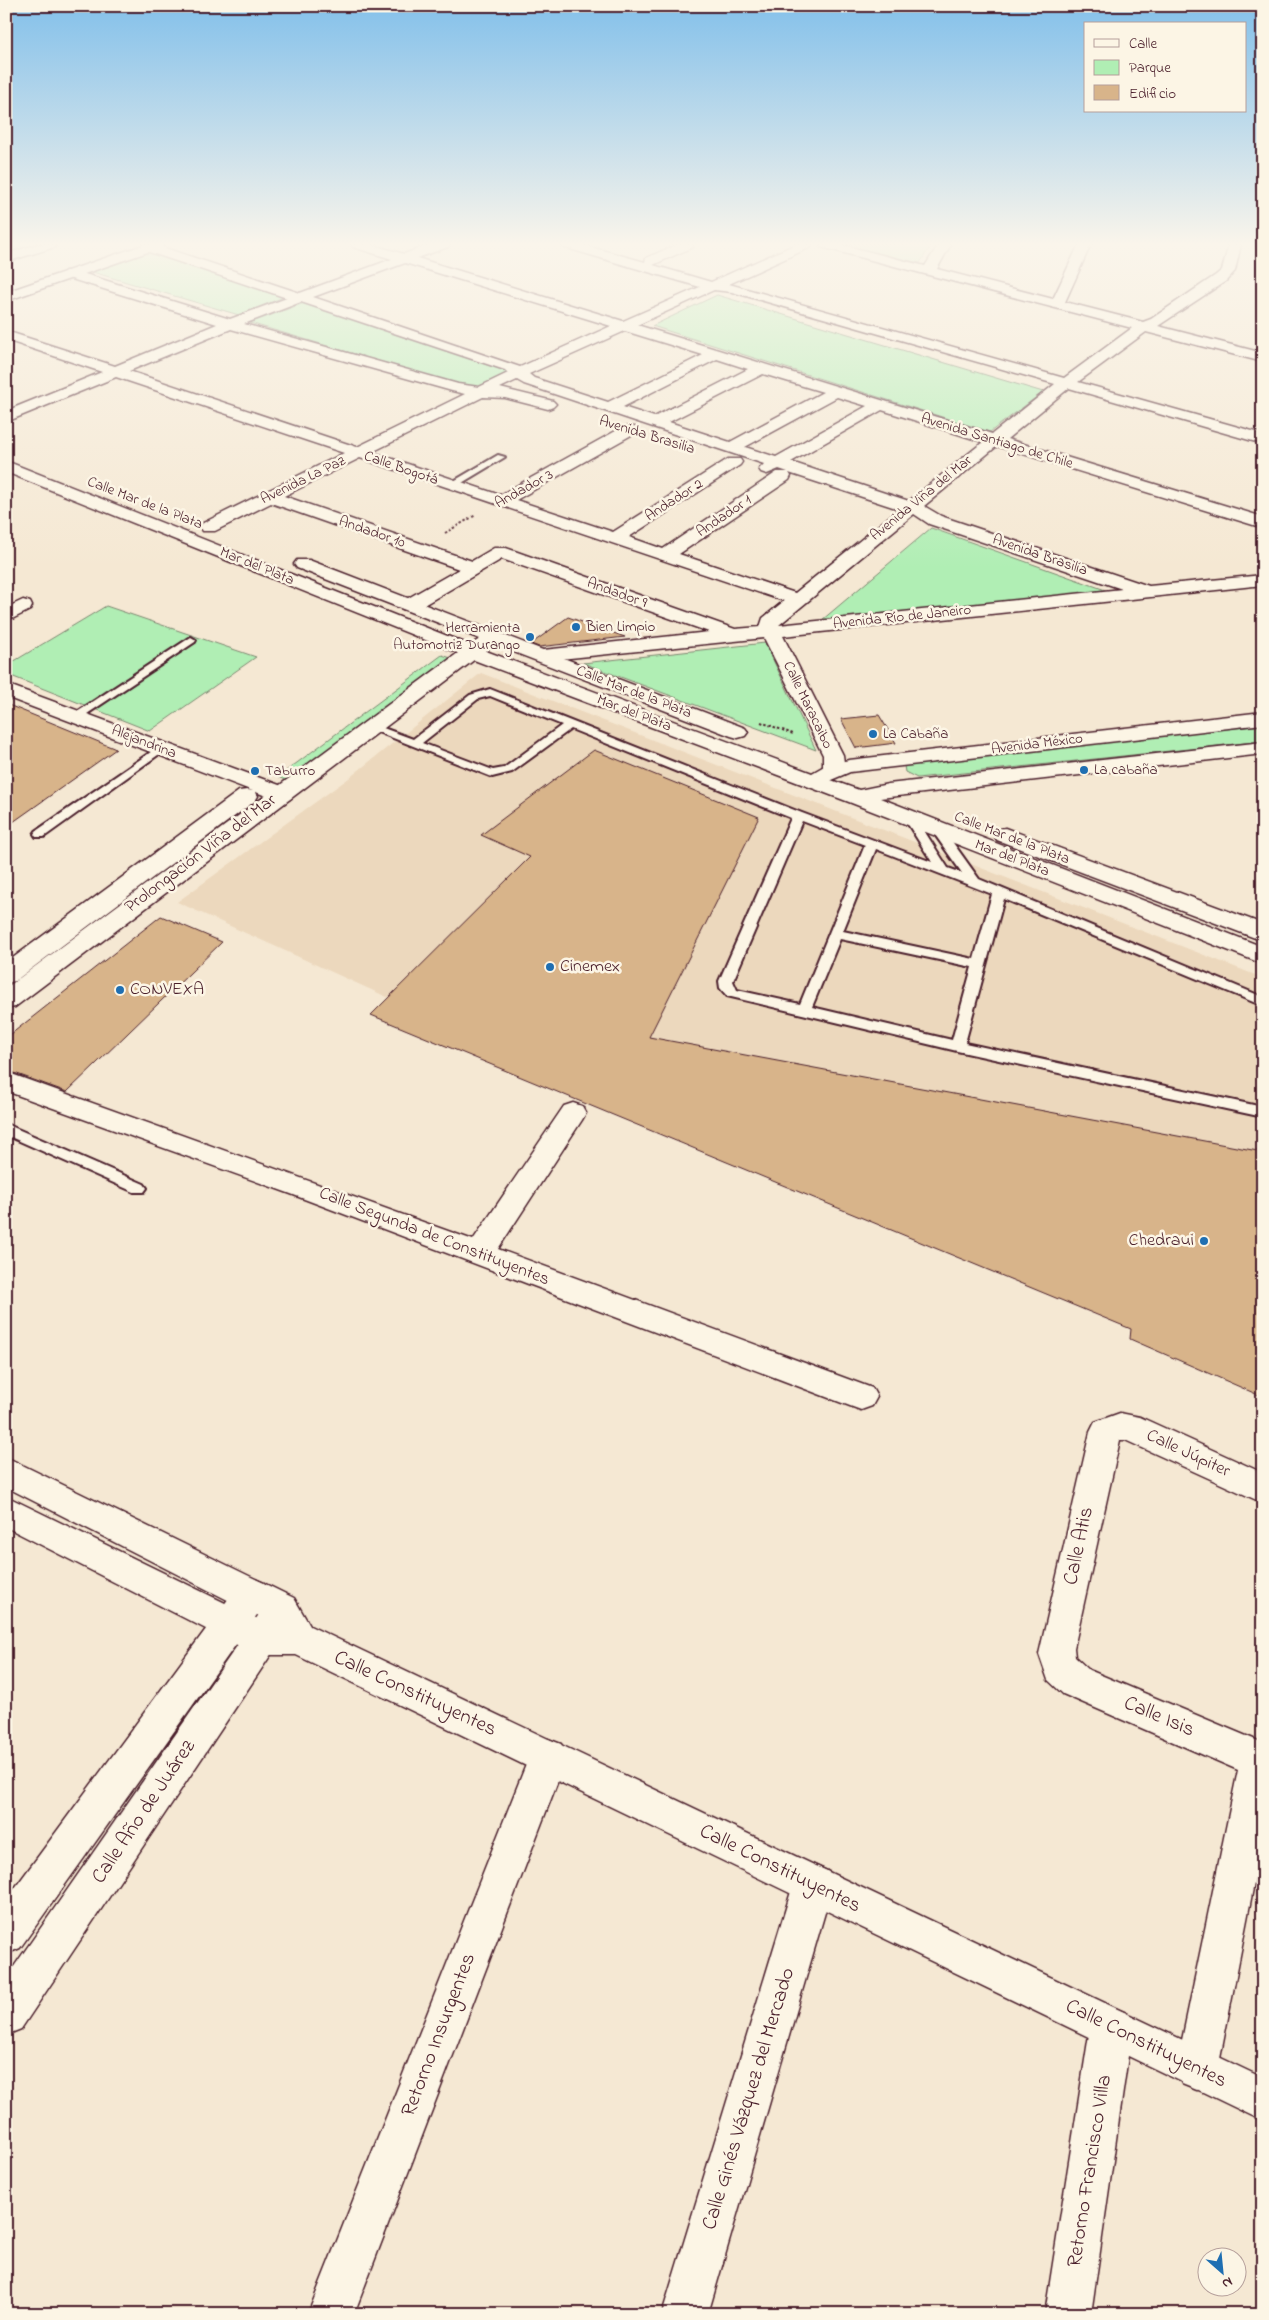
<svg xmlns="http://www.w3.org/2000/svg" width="1269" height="2320" viewBox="0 0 1269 2320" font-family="'Indie Flower',sans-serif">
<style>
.built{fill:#ecd8bd}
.green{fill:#b0eeb4;stroke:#7d8670}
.building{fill:#d8b48a;stroke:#4a1f2b}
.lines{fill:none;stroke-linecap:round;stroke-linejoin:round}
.lane-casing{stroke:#4a1f2b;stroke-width:4}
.street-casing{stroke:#4a1f2b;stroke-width:3}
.secondary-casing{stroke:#4a1f2b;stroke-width:3}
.path{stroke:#4a1f2b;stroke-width:2;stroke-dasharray:2.5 2;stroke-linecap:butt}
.lane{fill:#fcf5e5;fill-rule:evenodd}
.street{fill:#fcf5e5;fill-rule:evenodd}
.secondary{fill:#fcf5e5;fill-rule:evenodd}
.poi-dot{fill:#1f6fb2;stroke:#fcf5e5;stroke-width:2}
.labels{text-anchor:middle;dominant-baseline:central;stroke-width:5;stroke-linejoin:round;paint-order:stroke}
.far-street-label{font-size:15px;fill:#4a1f2b;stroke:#fcf5e5}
.far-poi-label{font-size:15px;fill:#4a1f2b;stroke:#fcf5e5;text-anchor:start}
.street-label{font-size:18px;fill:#4a1f2b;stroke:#fcf5e5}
.poi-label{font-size:18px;fill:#4a1f2b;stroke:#fcf5e5;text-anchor:start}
.near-street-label{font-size:21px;fill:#4a1f2b;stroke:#fcf5e5}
</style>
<rect width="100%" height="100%" fill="#f5e8d3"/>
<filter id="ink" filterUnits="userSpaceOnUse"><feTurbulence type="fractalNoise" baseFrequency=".02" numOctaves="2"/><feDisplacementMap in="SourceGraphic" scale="10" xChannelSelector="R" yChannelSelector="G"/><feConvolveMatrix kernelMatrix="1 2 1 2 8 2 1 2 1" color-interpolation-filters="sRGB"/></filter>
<g filter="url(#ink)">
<path class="built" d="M481,673L1263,978V1369L387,997L177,902L349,778Z"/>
<path class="green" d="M836,244H932L920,263Z
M147,251L286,296L239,315L89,271Z
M717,295L1043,392L990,432L652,326Z
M304,303L510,372L473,389L250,323Z
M931,528L1111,592L822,620Z
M106,606L256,657L150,731L6,674V666Z
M765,643L816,750L583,663L601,661Z
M442,655L451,658L287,781L278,777Z
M1263,725V741L917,778L905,772L904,766L914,761Z"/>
<path class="building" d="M568,617L625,637L539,647L531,644Z
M6,704L116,749L6,827Z
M879,715L896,743L856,748L841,719Z
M594,750L759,817L649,1037L1263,1152V1397L1130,1339L1131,1329L371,1015L530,857L481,835Z
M161,916L222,942L67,1092L6,1070V1038Z"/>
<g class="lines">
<g class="lane-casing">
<path id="lane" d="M498,455L505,457L455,487L447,485Z
M191,637L196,640L195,642L81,718H73L71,716Z
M490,689L802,813L932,862L904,818L906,815H914L948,868L962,873L931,829L933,826H941L979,879L1263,997V1006L1004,899L965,1043L1263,1107V1117L957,1051L727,996L720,988L719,981L791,818L571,729L512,772L492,777L365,727L367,725H375L413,739L470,695ZM490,696L562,725L504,768L493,770L422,743L478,699ZM802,821L865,845L800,1004L737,990L733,981ZM876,849L992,894L974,959L843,931ZM840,939L972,967L952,1040L812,1007Z
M161,745L167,748L165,750L44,837H36L34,834L36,831Z
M6,1124L144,1184L147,1188L144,1192H134L6,1135Z"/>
</g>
<g class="street-casing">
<path id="street" d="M38,244H56L55,247L6,262V254Z
M143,244H153L300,293L392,259L353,247L352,244H370L404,254L432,244H449L448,247L417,258L623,321L700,287L563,247L562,244H580L645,262L646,258L678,244H694L693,247L653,265L711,282L796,244H812L811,247L729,284L1064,378L1132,328L821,247L820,244H839L925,266L939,244H951L937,269L1053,299L1079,244H1091L1065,302L1143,322L1151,319L1216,275L1222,270L1229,244H1241L1235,271L1226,281L1158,326L1263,353V362L1146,332L1078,382L1263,434V444L1069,388L1007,439L1263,517V528L997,446L924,506L941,516L1149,586L1263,575V585L783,636L843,755L845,770L842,775L834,776L826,775L823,770V755L764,638L541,661L534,659L531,655L534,651L709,632L502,559L417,609H403L401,605L403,601L459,569L271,503L215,531H203L200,527L203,523L344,453L116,377L6,422V411L102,372L6,340V331L115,366L217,324L65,277L63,274L65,271H75L230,319L287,298L143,250L142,247ZM405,263L611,326L520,367L313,297ZM714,290L732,292L1055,384L992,434L637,325ZM301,302L505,370L508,373L479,387L458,384L244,324ZM231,329L452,391L465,394L357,447L129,371ZM625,331L703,355L608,402L534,378L529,374ZM717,359L748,369L654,417L623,407ZM763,374L823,392L730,442L669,422ZM517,380L524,384L764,464L759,469L761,472L767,474L779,469L788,472H777L663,549L629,537L740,465L742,462L740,459H728L613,532L516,500L635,433L637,430L635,427H623L500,495L372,452L483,397L505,398L548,409L553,407L556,404L553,401L500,388ZM837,397L867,406L776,457L745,447ZM882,410L983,442L909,501L791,462ZM360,458L784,601L763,618L760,627L735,629L506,548H494L472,561L284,496ZM789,473L899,509L795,593L679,554L789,480L791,476ZM914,514L929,524L1122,589L779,625Z
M23,600L30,602L32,606L30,610L6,622V608Z
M6,684L290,789L293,794L290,799L282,800L274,799L6,697Z
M6,1072L473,1240L564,1106L573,1103L582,1106L586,1113L582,1120L498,1249L872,1388L877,1397L872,1406L861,1410L850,1406L291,1194L6,1091Z
M1120,1413L1140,1417L1263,1473V1503L1125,1440H1120L1074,1648L1075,1657L1089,1670L1263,1743V1837L1218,2069L1212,2084L1197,2090L1182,2084L1176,2069L1238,1770L1063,1694L1048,1680L1039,1654L1090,1432L1095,1422Z
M252,1578L264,1583L269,1594L264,1605L20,1948L6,1954V1900L240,1583Z
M274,1605L286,1610L291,1621L286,1632L21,2029L6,2035V1978L262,1610Z
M548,1739L561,1744L567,1757L354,2314H308L529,1757L535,1744Z
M813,1865L827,1871L833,1885L708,2314H662L793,1885L799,1871Z
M1111,2007L1126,2013L1132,2028L1091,2314H1045L1090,2028L1096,2013Z"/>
</g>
<g class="secondary-casing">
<path id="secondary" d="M146,244H163L162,247L6,301V292Z
M6,461L470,645L480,639L297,568L294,564L297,560H309L745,728L748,732L745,736L738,738L731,736L493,644L486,651L812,773L826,765L849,760L1263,712V724L850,772L831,780L859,790L888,784L1263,742V754L880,798L1263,947V964L849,802L474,660L15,1007L6,1009V988L458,653L6,472Z
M247,790L255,791L258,796L255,801L15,981L6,983V963L239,791Z
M1005,828L1263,924V941L997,840L994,835L997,830Z
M6,1457L294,1598L310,1626L1263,2078V2121L296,1655H261L249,1651L6,1527V1496L264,1622H271L6,1487Z"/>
</g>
<path class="path" d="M445,533L476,515
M761,722L793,734"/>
<use href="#lane" class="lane"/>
<use href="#street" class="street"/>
<use href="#secondary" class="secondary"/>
</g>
</g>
<linearGradient id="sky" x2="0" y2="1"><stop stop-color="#83c0ea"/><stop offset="0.43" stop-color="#faf5eb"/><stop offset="1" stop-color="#faf5eb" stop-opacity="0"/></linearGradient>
<rect width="1269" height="568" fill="url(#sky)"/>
<g class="poi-dot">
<circle cx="576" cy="627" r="5"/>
<circle cx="530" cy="637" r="5"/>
<circle cx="873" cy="734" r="5"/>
<circle cx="1084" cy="770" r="5"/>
<circle cx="255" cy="771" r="5"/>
<circle cx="550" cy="967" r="5"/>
<circle cx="120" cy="990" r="5"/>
<circle cx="1204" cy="1241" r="5"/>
</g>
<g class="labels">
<g class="far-street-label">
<text transform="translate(647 435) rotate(17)">Avenida Brasilia</text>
<text transform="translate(997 441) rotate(17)">Avenida Santiago de Chile</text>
<text transform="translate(401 468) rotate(19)">Calle Bogotá</text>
<text transform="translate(303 480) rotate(-26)">Avenida La Paz</text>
<text transform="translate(524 489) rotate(-29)">Andador 3</text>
<text transform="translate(921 498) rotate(-39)">Avenida Viña del Mar</text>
<text transform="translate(674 500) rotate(-33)">Andador 2</text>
<text transform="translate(145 503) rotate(21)">Calle Mar de la Plata</text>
<text transform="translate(724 516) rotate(-34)">Andador 1</text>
<text transform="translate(372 532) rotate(19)">Andador 10</text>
<text transform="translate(1040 555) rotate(19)">Avenida Brasilia</text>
<text transform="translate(257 566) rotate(22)">Mar del Plata</text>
<text transform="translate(617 593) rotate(20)">Andador 9</text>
<text transform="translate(902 617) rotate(-6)">Avenida Río de Janeiro</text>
<text transform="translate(634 692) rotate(21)">Calle Mar de la Plata</text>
<text transform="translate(808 705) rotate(64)">Calle Maracaibo</text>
<text transform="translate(634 713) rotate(21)">Mar del Plata</text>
<text transform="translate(144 742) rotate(21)">Alejandrina</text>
<text transform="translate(1037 744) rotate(-7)">Avenida México</text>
<text transform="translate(1012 838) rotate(21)">Calle Mar de la Plata</text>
<text transform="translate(1012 858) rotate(21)">Mar del Plata</text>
</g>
<g class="far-poi-label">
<text x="586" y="627">Bien Limpio</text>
<text x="520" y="628" text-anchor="end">Herramienta<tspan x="520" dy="17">Automotriz Durango</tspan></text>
<text x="883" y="734">La Cabaña</text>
<text x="1094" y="770">La cabaña</text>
<text x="265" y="771">Taburro</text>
</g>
<g class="street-label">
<text transform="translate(201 854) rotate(-37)">Prolongación Viña del Mar</text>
<text transform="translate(434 1237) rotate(21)">Calle Segunda de Constituyentes</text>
<text transform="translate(1188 1454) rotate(25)">Calle Júpiter</text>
</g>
<g class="poi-label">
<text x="560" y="967">Cinemex</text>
<text x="130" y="990">CONVEXA</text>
<text x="1194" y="1241" text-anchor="end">Chedraui</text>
</g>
<g class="near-street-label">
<text transform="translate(1079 1546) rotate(-78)">Calle Atis</text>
<text transform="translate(415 1694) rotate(25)">Calle Constituyentes</text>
<text transform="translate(1159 1717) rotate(23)">Calle Isis</text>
<text transform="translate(144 1812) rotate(-56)">Calle Año de Juárez</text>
<text transform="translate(780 1869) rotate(26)">Calle Constituyentes</text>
<text transform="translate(439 2035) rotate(-69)">Retorno Insurgentes</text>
<text transform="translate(1146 2044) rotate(26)">Calle Constituyentes</text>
<text transform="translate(749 2099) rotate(-73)">Calle Ginés Vázquez del Mercado</text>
<text transform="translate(1090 2171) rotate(-81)">Retorno Francisco Villa</text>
</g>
</g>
<rect width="1269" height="2320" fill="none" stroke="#fcf5e5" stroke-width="25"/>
<rect x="12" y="12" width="1244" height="2295" fill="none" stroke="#4a1f2b" stroke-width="2" filter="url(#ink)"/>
<rect x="1084" y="22" width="162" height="90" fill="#fcf5e5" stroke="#b59f9b"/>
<rect x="1094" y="39" width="25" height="8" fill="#fcf5e5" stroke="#b59f9b"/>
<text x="1129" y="48" font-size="15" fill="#4a1f2b">Calle</text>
<rect x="1094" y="60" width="25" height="15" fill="#b0eeb4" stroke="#b59f9b"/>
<text x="1129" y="72" font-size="15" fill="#4a1f2b">Parque</text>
<rect x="1094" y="85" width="25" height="15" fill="#d8b48a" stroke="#b59f9b"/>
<text x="1129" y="98" font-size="15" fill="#4a1f2b">Edificio</text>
<g transform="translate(1222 2272) rotate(153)"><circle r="24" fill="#fcf5e5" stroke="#b59f9b"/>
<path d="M0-4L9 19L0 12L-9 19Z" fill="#1f6fb2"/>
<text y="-8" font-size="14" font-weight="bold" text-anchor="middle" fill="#4a1f2b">N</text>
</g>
</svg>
